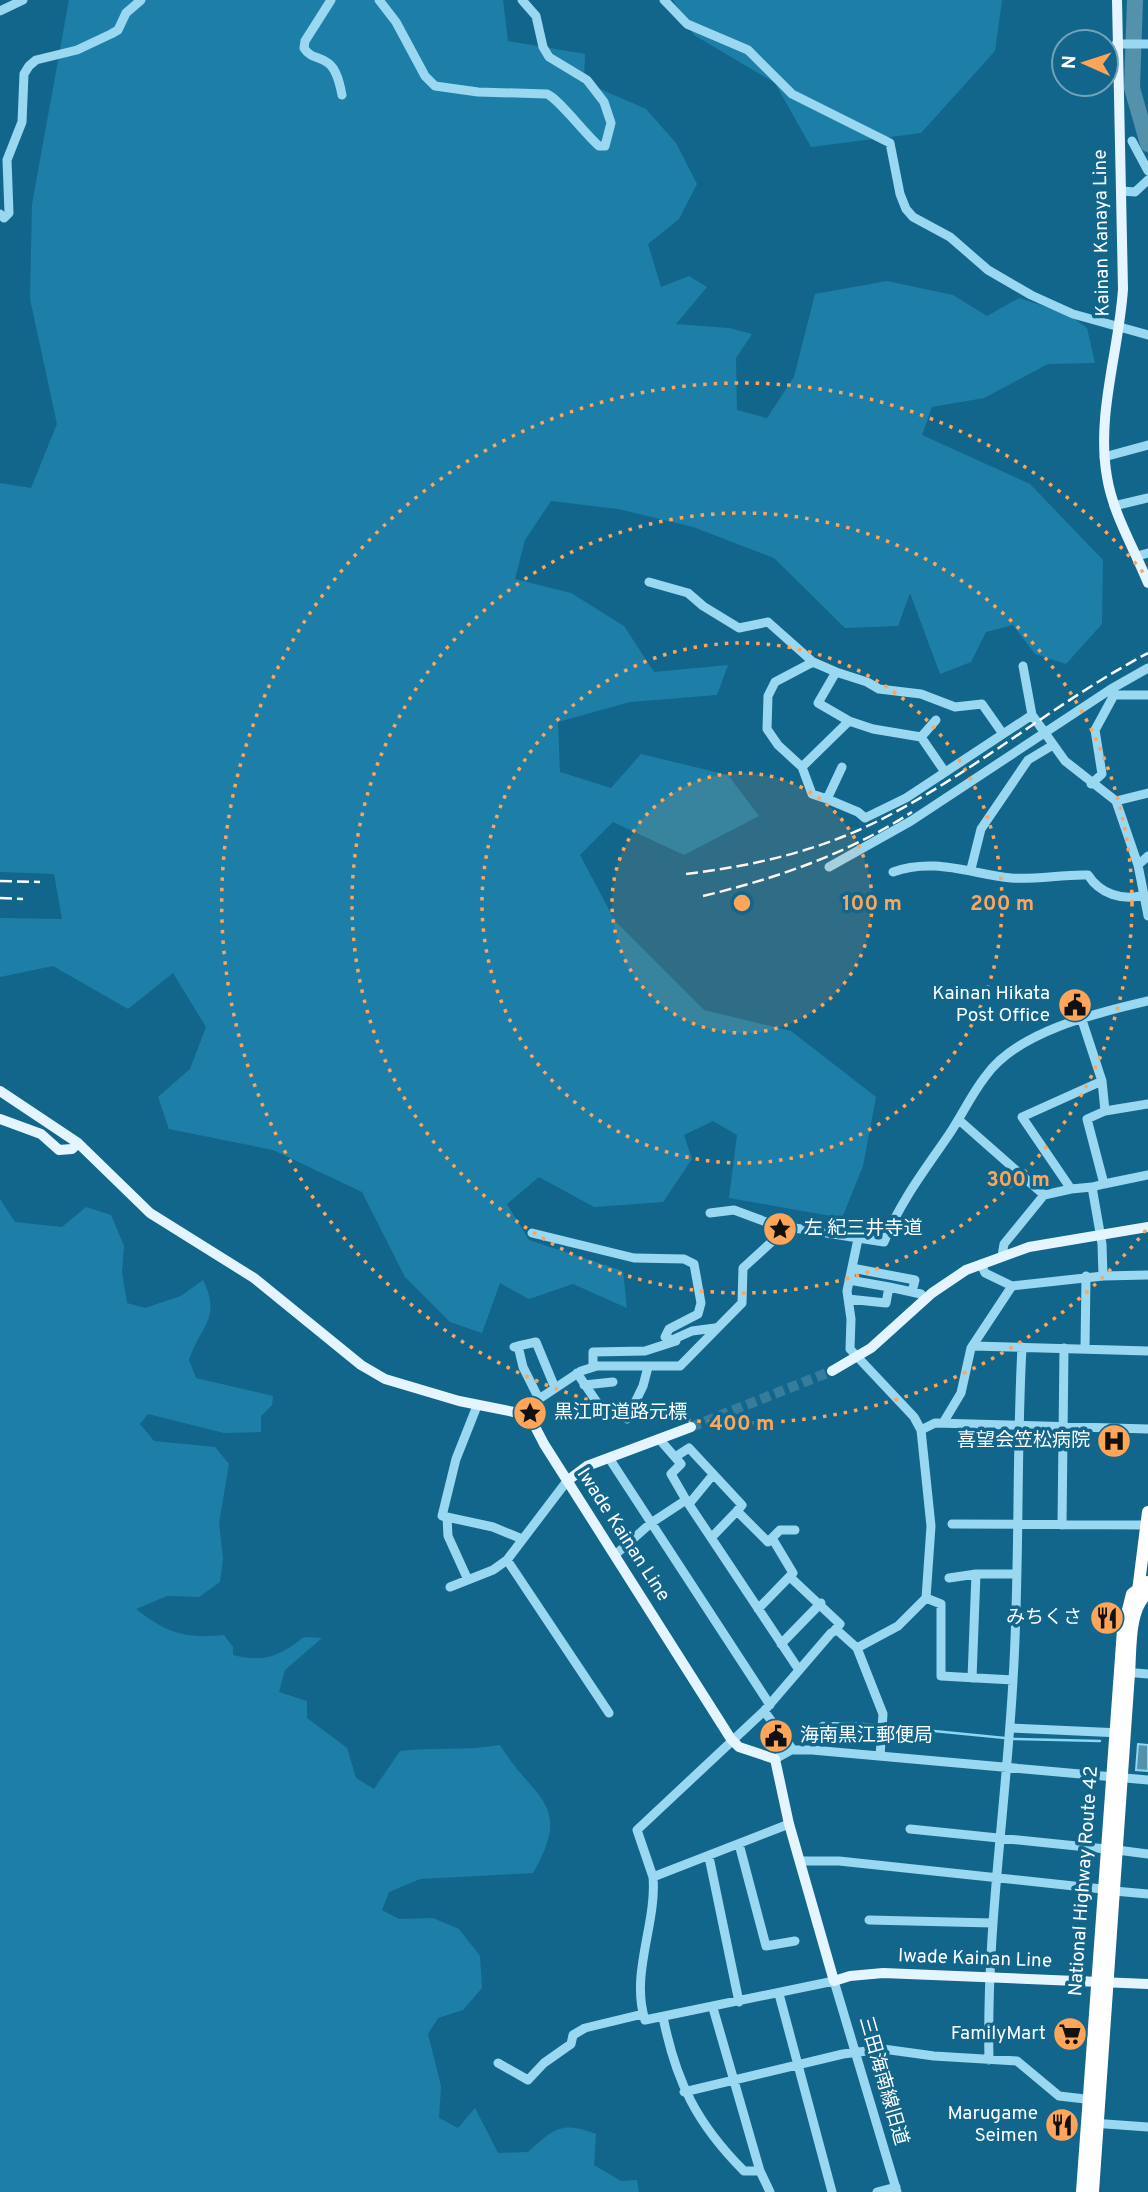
<svg xmlns="http://www.w3.org/2000/svg" width="1148" height="2192" viewBox="0 0 1148 2192" font-family="Overpass,'Noto Sans JP',sans-serif">
<style>
.green{fill:#1d7fa7}
.water{fill:#5491ab;stroke:#8bd7f4;stroke-width:2}
.lines{fill:none;stroke-linecap:round;stroke-linejoin:round}
.stream{stroke:#8bd7f4;stroke-width:2.5}
.river{stroke:#5491ab;stroke-width:16}
.major-tunnel{stroke:#367d9c;stroke-width:10;stroke-dasharray:10 5;stroke-linecap:butt}
.minor{stroke:#9ad7f1;stroke-width:9}
.major{stroke:#e4f5ff;stroke-width:10}
.highway{stroke:#fff;stroke-width:12}
.rail{stroke:#fff;stroke-width:2.5;stroke-dasharray:12 5;stroke-linecap:butt}
.ring{fill:none;stroke:#ffa55a;stroke-width:3.5;stroke-dasharray:3.5 7}
.labels{text-anchor:middle;dominant-baseline:central;stroke-width:7;stroke-linejoin:round;paint-order:stroke}
.street-label{font-size:19px;fill:#fff;stroke:#12668b}
.poi-label{font-size:19px;fill:#fff;stroke:#12668b;text-anchor:end}
.centre{fill:#ffa55a;stroke:#12668b;stroke-width:3.5}
.ring-label{font-size:21px;text-anchor:middle;font-weight:bold;fill:#ffa55a;stroke:#12668b;stroke-width:7;stroke-linejoin:round;paint-order:stroke}
</style>
<rect width="100%" height="100%" fill="#12668b"/>
<path class="green" d="M69,0H503L508,41L585,54L584,82L646,109L676,143L697,184L679,219L648,244L661,287L689,276L707,287L676,324L729,328L752,334L736,358L737,410L767,418L794,377L815,294L887,281L953,295L987,316L1019,298L1068,314L1087,328L1095,363L1048,364L984,398L932,407L922,435L1030,484L1103,560L1102,624L1066,664L1035,654L1013,625L986,632L971,662L940,674L910,593L898,626L845,628L774,558L693,527L618,509L551,501L525,540L515,579L571,593L624,626L654,672L728,665L717,695L630,702L558,722L560,772L611,788L641,754L728,775L759,816L684,855L613,822L580,855L615,921L704,1010L791,1031L876,1097L863,1166L842,1218L729,1198L737,1135L713,1121L684,1135L692,1159L663,1202L594,1207L539,1177L507,1204L529,1240L623,1271L627,1308L573,1284L529,1299L500,1283L482,1333L450,1322L405,1277L362,1192L273,1150L169,1129L158,1097L190,1069L206,1027L173,973L128,1009L53,966L0,977V918L62,919L54,874L0,872V483L31,488L57,424L30,299L32,204Z
M673,0H1002L995,51L921,133L811,147L775,83L694,35Z
M0,1199L15,1222L62,1227L86,1207L111,1215L124,1246L122,1272L127,1303L145,1308L181,1296L203,1280C222,1319 200,1326 189,1360L196,1378L273,1396L272,1405L261,1416V1432L224,1433L148,1414L140,1424L154,1441L215,1447L229,1464L219,1523L223,1559L220,1582L199,1597L167,1596L136,1609C167,1633 185,1639 224,1635L233,1647V1655C264,1663 280,1656 304,1637L322,1638L285,1670L279,1692L307,1701V1718L347,1748L356,1778L374,1789L400,1751C434,1747 466,1751 500,1745C533,1800 574,1802 533,1873L420,1879L389,1892L382,1910L399,1919L433,1918L459,1929L480,1956L482,1988L463,2010L438,2018L428,2034L441,2086L439,2118L458,2128L475,2108L498,2153L528,2152C555,2128 561,2121 596,2134L594,2165L621,2181L637,2180L639,2192H0Z"/>
<path class="water" d="M1138,1744L1148,1745V1771L1136,1770Z"/>
<g class="lines">
<path class="stream" d="M810,1731L822,1723L863,1724L1015,1739L1100,1741"/>
<path class="river" d="M1135,0L1132,88L1148,144"/>
<path class="major-tunnel" d="M691,1427L832,1371"/>
<path class="minor" d="M331,0L305,41L304,48C311,59 319,56 328,63C337,69 340,85 342,95
M379,0L396,22L425,76L435,86L478,92L547,94C559,99 585,134 599,146H605L611,123L604,102L587,80L549,57L543,47L536,16L522,0
M664,0L687,24L748,50L792,94L890,143L900,194L906,209L913,217L950,237L988,270L1031,295L1073,314L1148,335
M0,11L23,0
M1116,44H1148
M1132,141L1148,171
M1122,191L1135,192L1148,180
M0,214L4,218L9,213L7,160L22,122L24,74L29,66L36,60L77,50L111,34L118,30L126,13L141,0
M1104,457L1148,445
M1114,506L1148,498
M1137,556L1148,553
M649,582L688,593L703,606L739,628L768,622L813,662L836,672
M813,662L775,682L768,696L767,729L778,745L802,767L812,794L827,799L842,767
M1023,666L1032,715L1045,733L1065,761L1116,801L1138,865L1148,916
M1114,695H1148
M849,721L818,703L836,672L867,682L879,689L921,694L955,707L982,704L1003,734
M921,737L936,720
M802,767L849,721L873,729L921,737L945,772
M1091,784L1102,774L1095,730L1114,695
M827,799L858,812L865,818L906,798L1032,715
M1116,801L1148,793
M1138,865L1148,856
M829,867L911,821L1111,689L1148,668
M971,869L981,829L1028,760L1053,745
M893,872C934,857 971,874 1011,878C1036,880 1063,874 1088,875C1100,894 1122,901 1144,895
M1081,1017L1102,1081L1105,1111
M959,1120L1044,1195
M1104,1184L1148,1175
M1092,1187L1071,1189L1022,1117L1102,1081
M710,1213L734,1210L785,1229
M532,1233L634,1258L684,1259L694,1264L701,1303L698,1314L669,1329L665,1337L672,1340L692,1331L715,1328
M858,1239L847,1291L851,1319L850,1349L914,1417L921,1430
M1002,1256L1004,1244L1044,1195L1071,1189
M852,1268L915,1280L912,1292
M1103,1276L1148,1275
M849,1280L889,1287
M1012,1286L1103,1276L1102,1244L1092,1187L1104,1184L1087,1119L1105,1111L1148,1104
M848,1299L886,1303L889,1287L921,1294L925,1299
M518,1346L536,1342L555,1388
M974,1346L1148,1351
M514,1347L518,1346L523,1367L539,1399
M1085,1349L1086,1276
M593,1367V1352L645,1351L676,1341
M577,1373L607,1417
M584,1385L613,1382
M477,1406L456,1459L442,1516L493,1527L522,1539
M525,1412L527,1407L581,1371L597,1366H680L742,1303L743,1268L788,1227L884,1242C900,1202 924,1171 948,1136C961,1117 971,1095 985,1077C1017,1031 1097,1013 1148,1001
M627,1419L643,1386L648,1367
M943,1423L961,1393L971,1348L1012,1286L985,1273L981,1264
M660,1440L681,1464L671,1474L686,1500L799,1670
M675,1457L689,1448L742,1505L737,1511L768,1542
M609,1458L770,1705
M689,1504L712,1476
M447,1517L448,1536L468,1580
M952,1524L1148,1525
M1062,1525L1064,1348
M712,1537L737,1511
M769,1541L780,1530H795
M615,1555L651,1523L686,1500
M507,1560L609,1713
M790,1577L840,1624L834,1631
M949,1578L976,1574
M450,1587L493,1570L507,1560L567,1481
M926,1598L941,1604V1676L1013,1680
M758,1609L793,1573L772,1538
M781,1644L821,1603
M857,1648L898,1626L926,1598L931,1526L921,1430L935,1423L1148,1429
M1124,1672L1148,1674
M972,1678L976,1574H1017
M764,1711L793,1750
M1010,1728L1121,1733
M775,1759L791,1750H812L1148,1780
M789,1824L653,1877C657,1923 630,1974 645,2020L834,1981L897,2192
M910,1829L1106,1849
M739,1844L766,1946L795,1941
M1117,1850L1148,1854
M709,1857L739,2002
M800,1861H839L1102,1889
M653,1877L637,1830L764,1711L831,1633L837,1630L857,1648L883,1714L880,1756
M1114,1891L1148,1894
M869,1920L992,1923
M779,1994L832,2192
M713,2008L760,2171L770,2192
M663,2017C676,2082 697,2124 744,2171H760
M989,2060C986,1932 1006,1807 1013,1680C1020,1569 1016,1458 1022,1347
M498,2063L528,2080L544,2063L571,2044L573,2035L585,2028L643,2014
M684,2092L843,2054L883,2049L934,2056L1017,2061L1059,2096L1094,2100
M1092,2123L1148,2127
M877,2192L896,2187"/>
<path class="major" d="M1117,0L1123,289C1119,351 1096,415 1107,477C1113,514 1134,548 1148,583
M0,1091L78,1143L150,1213L254,1278L361,1365L385,1379L459,1401L529,1415L544,1444L731,1739L739,1747L775,1759L789,1824L834,1981L850,1976L883,1973L1148,1984
M0,1119L41,1134L59,1150L72,1149L78,1143
M832,1371L871,1348L932,1293L966,1270L1029,1247L1148,1227
M567,1481L587,1466L691,1427"/>
<path class="highway" d="M1138,1591L1148,1512
M1082,2192L1123,1630L1132,1594L1148,1582
M1093,2192L1129,1673C1131,1650 1128,1608 1148,1593"/>
<path class="rail" d="M686,874C752,866 815,852 876,822C971,775 1054,703 1148,653
M0,881L40,882
M703,896C778,878 847,854 912,812
M0,898L23,899"/>
</g>
<circle cx="742" cy="903" r="130" fill="#ffa55a" fill-opacity=".12"/>
<g class="ring">
<circle cx="742" cy="903" r="130"/>
<circle cx="742" cy="903" r="260"/>
<circle cx="742" cy="903" r="390"/>
<path d="M1146 1230A520 520 0 1 1 1146 576"/>
</g>
<defs>
<g id="civic-disc" transform="scale(1.75)"><circle r="9.5" fill="#ffa55a" stroke="#12668b"/><path d="M-.6-6.5H3V-4.5H.6V-3L4-1V1h2V6H-6V1h2V-1L-.6-3ZM-1.2 2.5V6h2.4V2.5Z" fill="#111"/></g>
<g id="sight-disc" transform="scale(1.75)"><circle r="9.5" fill="#ffa55a" stroke="#12668b"/><path d="M0-6L1.8-2.2L6-1.7L2.9 1.2L3.7 5.4L0 3.3L-3.7 5.4L-2.9 1.2L-6-1.7L-1.8-2.2Z" fill="#111"/></g>
<g id="hospital-disc" transform="scale(1.75)"><circle r="9.5" fill="#ffa55a" stroke="#12668b"/><path d="M-5-5h3v3.5h4V-5h3V5h-3V1.5h-4V5h-3Z" fill="#111"/></g>
<g id="restaurant-disc" transform="scale(1.75)"><circle r="9.5" fill="#ffa55a" stroke="#12668b"/><path d="M-5-6h1v4h1v-4h1v4h1v-4h1v5L-1.5 .5V6h-2V.5L-5-1ZM5-6V6H3V1.5H1.5Q1.5-4 5-6Z" fill="#111"/></g>
<g id="supermarket-disc" transform="scale(1.75)"><circle r="9.5" fill="#ffa55a" stroke="#12668b"/><path d="M-6-5.5h2.5l.6 2H6L4.5 2H-2.5L-4.4-4H-6ZM-1.5 3.2a1.3 1.3 0 1 0 .1 0ZM3 3.2a1.3 1.3 0 1 0 .1 0Z" fill="#111"/></g>
</defs>
<g fill-rule="evenodd">
<use href="#civic-disc" x="1075" y="1005"/>
<use href="#sight-disc" x="780" y="1229"/>
<use href="#sight-disc" x="530" y="1413"/>
<use href="#hospital-disc" x="1114" y="1441"/>
<use href="#restaurant-disc" x="1107" y="1618"/>
<use href="#civic-disc" x="776" y="1736"/>
<use href="#supermarket-disc" x="1070" y="2034"/>
<use href="#restaurant-disc" x="1062" y="2125"/>
</g>
<g class="labels">
<g class="street-label">
<text transform="translate(1102 233) rotate(-91)">Kainan Kanaya Line</text>
<text transform="translate(623 1535) rotate(57)">Iwade Kainan Line</text>
<text transform="translate(1084 1881) rotate(-86)">National Highway Route 42</text>
<text transform="translate(975 1959) rotate(2)">Iwade Kainan Line</text>
<text transform="translate(883 2081) rotate(74)">三田海南線旧道</text>
</g>
<g class="poi-label">
<text x="1050" y="994">Kainan Hikata<tspan x="1050" dy="22">Post Office</tspan></text>
<text x="804" y="1229" text-anchor="start">左 紀三井寺道</text>
<text x="554" y="1413" text-anchor="start">黒江町道路元標</text>
<text x="1090" y="1441">喜望会笠松病院</text>
<text x="1082" y="1618">みちくさ</text>
<text x="800" y="1736" text-anchor="start">海南黒江郵便局</text>
<text x="1046" y="2034">FamilyMart</text>
<text x="1038" y="2114">Marugame<tspan x="1038" dy="22">Seimen</tspan></text>
</g>
</g>
<circle cx="742" cy="903" r="10" class="centre"/>
<g class="ring-label">
<text x="872" y="910">100 m</text>
<text x="1002" y="910">200 m</text>
<text x="1018" y="1186">300 m</text>
<text x="742" y="1430">400 m</text>
</g>
<g transform="translate(1085 63) rotate(273)"><circle r="33" fill="#12668b" stroke="#71a3b9" stroke-width="2"/>
<path d="M0-5L12 26L0 18L-12 26Z" fill="#ffa55a"/>
<text y="-10" font-size="19" font-weight="bold" text-anchor="middle" fill="#ffffff">N</text>
</g>
</svg>
